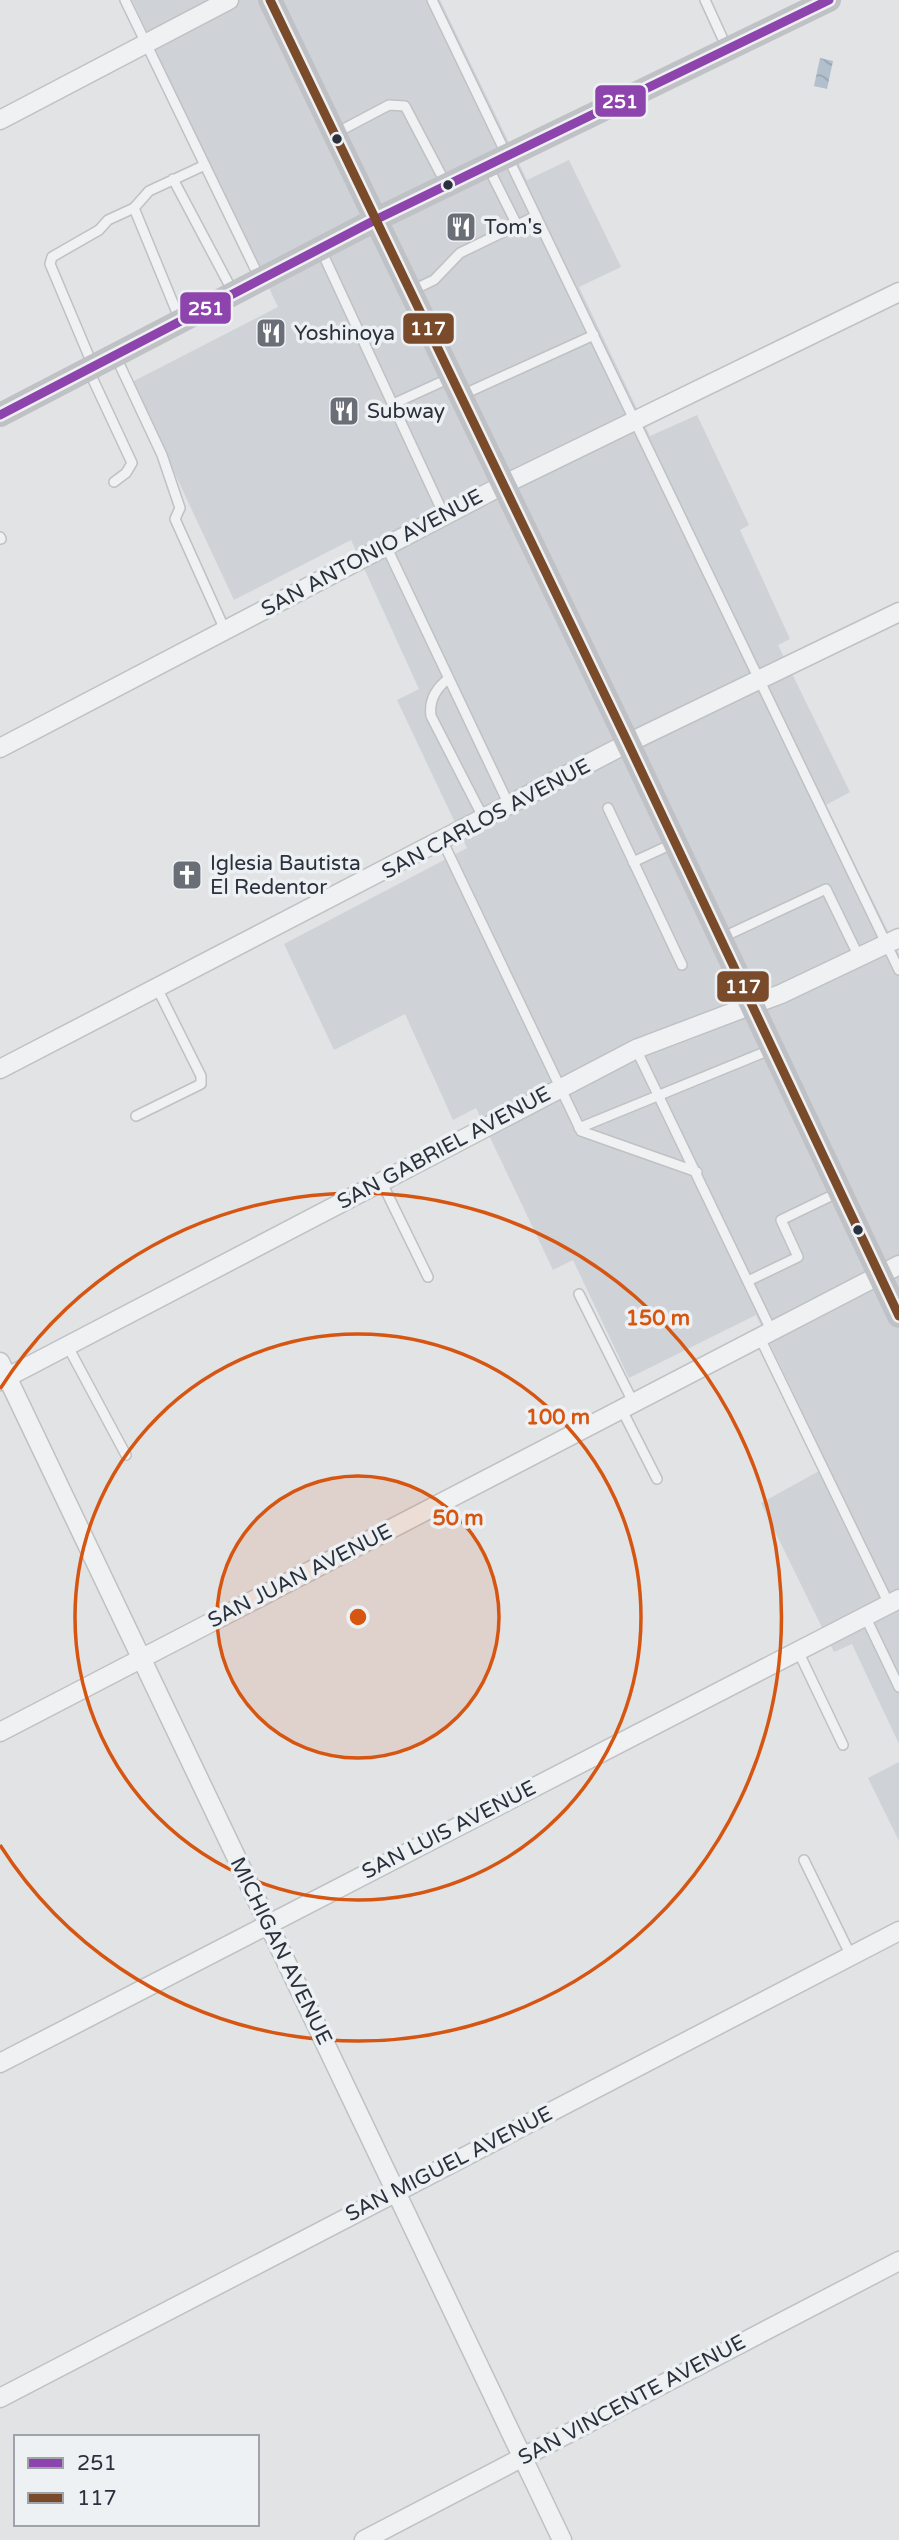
<svg xmlns="http://www.w3.org/2000/svg" width="899" height="2540" viewBox="0 0 899 2540" font-family="'Varela Round',sans-serif">
<style>
.built{fill:#cfd3d8}
.water{fill:url(#water-waves)}
.lines{fill:none;stroke-linecap:round;stroke-linejoin:round}
.lane-casing{stroke:#bfc1c3;stroke-width:12}
.street-casing{stroke:#bfc1c3;stroke-width:21}
.lane{stroke:#eff1f2;stroke-width:9}
.street{stroke:#eff1f2;stroke-width:18}
.secondary{stroke:#bfc1c4;stroke-width:24}
.bus-1-casing{stroke:#eef1f4;stroke-width:14}
.bus-2-casing{stroke:#eef1f4;stroke-width:14}
.bus-1{stroke:#8e44ad;stroke-width:9}
.bus-2{stroke:#7a4b2a;stroke-width:9}
.ring{fill:none;stroke:#d55511;stroke-width:3.5}
.bus-dot{fill:#2a313c;stroke:#eef1f4;stroke-width:2.5}
.labels{text-anchor:middle;dominant-baseline:central;stroke-width:7;stroke-linejoin:round;paint-order:stroke}
.poi-label{font-size:21px;fill:#2a313c;stroke:#eef1f4;text-anchor:start}
.street-label{font-size:21px;fill:#2a313c;stroke:#eef1f4}
.centre{fill:#d55511;stroke:#eef1f4;stroke-width:3.5}
.ring-label{font-size:21px;text-anchor:middle;font-weight:bold;fill:#d55511;stroke:#eef1f4;stroke-width:7;stroke-linejoin:round;paint-order:stroke}
.line-badge{stroke:#eef1f4;stroke-width:2.5}
.badge-label{font-size:19px;text-anchor:middle;font-weight:bold;fill:#fff}
</style>
<defs>
<pattern id="water-waves" width="16" height="10" patternUnits="userSpaceOnUse" patternTransform="scale(1.75)"><rect width="16" height="10" fill="#b2c0cd"/><path d="M0 5q4-4 8 0t8 0" fill="none" stroke="#99a5b1"/></pattern>
</defs>
<rect width="100%" height="100%" fill="#e1e3e5"/>
<path class="built" d="M132,0H440L527,180L569,160L621,267L579,287L650,436L697,415L749,525L740,530L790,639L778,645L850,792L826,805L899,954V1744L852,1644L834,1652L761,1503L828,1466L756,1315L629,1378L573,1260L553,1270L476,1108L453,1120L405,1014L334,1050L284,944L467,848L397,700L419,689L351,540L234,600L132,382L278,307Z
M899,1762V1841L868,1778Z"/>
<path class="water" d="M820,58L833,61L827,89L814,86Z"/>
<g class="lines">
<g class="lane-casing">
<path id="lane" d="M125,0L260,279
M432,0L899,970
M705,0L727,48
M336,133L389,105L405,106L446,184
M488,167L517,225
M173,179L233,292
M134,208L180,320
M321,250L444,515
M411,291L434,280L460,253L536,216
M116,357L162,455L180,508L175,519L225,630
M93,366L50,264L52,257L99,230L108,220L134,208L149,191L205,165
M89,371L132,463L126,473L114,482
M462,395L594,335
M393,404L450,378
M0,537L1,539
M386,546L509,805
M448,679C435,689 429,701 431,716L484,819
M608,808L682,965
M443,842L581,1131L697,1172
M633,862L672,844
M721,938L826,889L859,957
M636,1049L772,1332
M136,1116L201,1084V1076L157,988
M579,1128L772,1049
M381,1181L428,1277
M748,1281L798,1257L781,1220L837,1193
M579,1294L634,1404
M760,1338L889,1604
M67,1345L126,1455
M622,1410L657,1479
M865,1616L899,1687
M798,1651L843,1745
M804,1860L851,1956"/>
</g>
<g class="street-casing">
<path id="street" d="M0,120L229,0
M0,748L503,485L899,292
M0,1069L628,743L899,612
M0,1362L562,2540
M0,1381L636,1049L781,994L899,938
M0,1732L899,1265
M0,2063L899,1599
M0,2398L899,1931
M364,2540L899,2261"/>
</g>
<use href="#lane" class="lane"/>
<use href="#street" class="street"/>
<path class="secondary" d="M270,0L628,743L899,1316
M0,415L375,220L829,0"/>
<g class="bus-1-casing">
<path id="bus-1" d="M0,415L375,220L829,0"/>
</g>
<g class="bus-2-casing">
<path id="bus-2" d="M270,0L628,743L899,1316"/>
</g>
<use href="#bus-1" class="bus-1"/>
<use href="#bus-2" class="bus-2"/>
</g>
<circle cx="358" cy="1617" r="141" fill="#d55511" fill-opacity=".12"/>
<g class="ring">
<circle cx="358" cy="1617" r="141"/>
<circle cx="358" cy="1617" r="283"/>
<path d="M0 1389A424 424 0 1 1 0 1845"/>
</g>
<defs>
<g id="restaurant-square" transform="scale(1.575)"><rect x="-9" y="-9" width="18" height="18" rx="4" fill="#6a6f77" stroke="#eef1f4"/><path d="M-5-6h1v4h1v-4h1v4h1v-4h1v5L-1.5 .5V6h-2V.5L-5-1ZM5-6V6H3V1.5H1.5Q1.5-4 5-6Z" fill="#fff"/></g>
<g id="church-square" transform="scale(1.575)"><rect x="-9" y="-9" width="18" height="18" rx="4" fill="#6a6f77" stroke="#eef1f4"/><path d="M-1.2-6h2.4v3.5h3.3v2.4h-3.3V6h-2.4V-.1h-3.3v-2.4h3.3Z" fill="#fff"/></g>
</defs>
<g fill-rule="evenodd">
<use href="#restaurant-square" x="461" y="227"/>
<use href="#restaurant-square" x="271" y="333"/>
<use href="#restaurant-square" x="344" y="411"/>
<use href="#church-square" x="187" y="875"/>
</g>
<g class="bus-dot">
<circle cx="337" cy="139" r="6"/>
<circle cx="448" cy="185" r="6"/>
<circle cx="858" cy="1230" r="6"/>
</g>
<g class="labels">
<g class="poi-label">
<text x="484" y="227">Tom's</text>
<text x="294" y="333">Yoshinoya</text>
<text x="367" y="411">Subway</text>
<text x="210" y="863">Iglesia Bautista<tspan x="210" dy="24">El Redentor</tspan></text>
</g>
<g class="street-label">
<text transform="translate(372 553) rotate(-28)">SAN ANTONIO AVENUE</text>
<text transform="translate(486 819) rotate(-28)">SAN CARLOS AVENUE</text>
<text transform="translate(444 1148) rotate(-28)">SAN GABRIEL AVENUE</text>
<text transform="translate(300 1576) rotate(-27)">SAN JUAN AVENUE</text>
<text transform="translate(449 1830) rotate(-27)">SAN LUIS AVENUE</text>
<text transform="translate(281 1951) rotate(64)">MICHIGAN AVENUE</text>
<text transform="translate(449 2164) rotate(-27)">SAN MIGUEL AVENUE</text>
<text transform="translate(632 2400) rotate(-28)">SAN VINCENTE AVENUE</text>
</g>
</g>
<circle cx="358" cy="1617" r="10" class="centre"/>
<g class="ring-label">
<text x="658" y="1325">150 m</text>
<text x="558" y="1424">100 m</text>
<text x="458" y="1525">50 m</text>
</g>
<g class="line-badge">
<rect x="594" y="84" width="53" height="34" rx="7" fill="#8e44ad"/>
<rect x="179" y="291" width="53" height="34" rx="7" fill="#8e44ad"/>
<rect x="402" y="312" width="53" height="33" rx="7" fill="#7a4b2a"/>
<rect x="716" y="970" width="54" height="33" rx="7" fill="#7a4b2a"/>
</g>
<g class="badge-label">
<text x="620" y="108">251</text>
<text x="206" y="315">251</text>
<text x="428" y="335">117</text>
<text x="743" y="993">117</text>
</g>
<rect x="14" y="2435" width="245" height="91" fill="#eef1f4" stroke="#a0a4aa" stroke-width="2"/>
<rect x="28" y="2458" width="35" height="10" fill="#8e44ad" stroke="#a0a4aa" stroke-width="2"/>
<text x="77" y="2470" font-size="21" fill="#2a313c">251</text>
<rect x="28" y="2493" width="35" height="10" fill="#7a4b2a" stroke="#a0a4aa" stroke-width="2"/>
<text x="77" y="2505" font-size="21" fill="#2a313c">117</text>
</svg>
